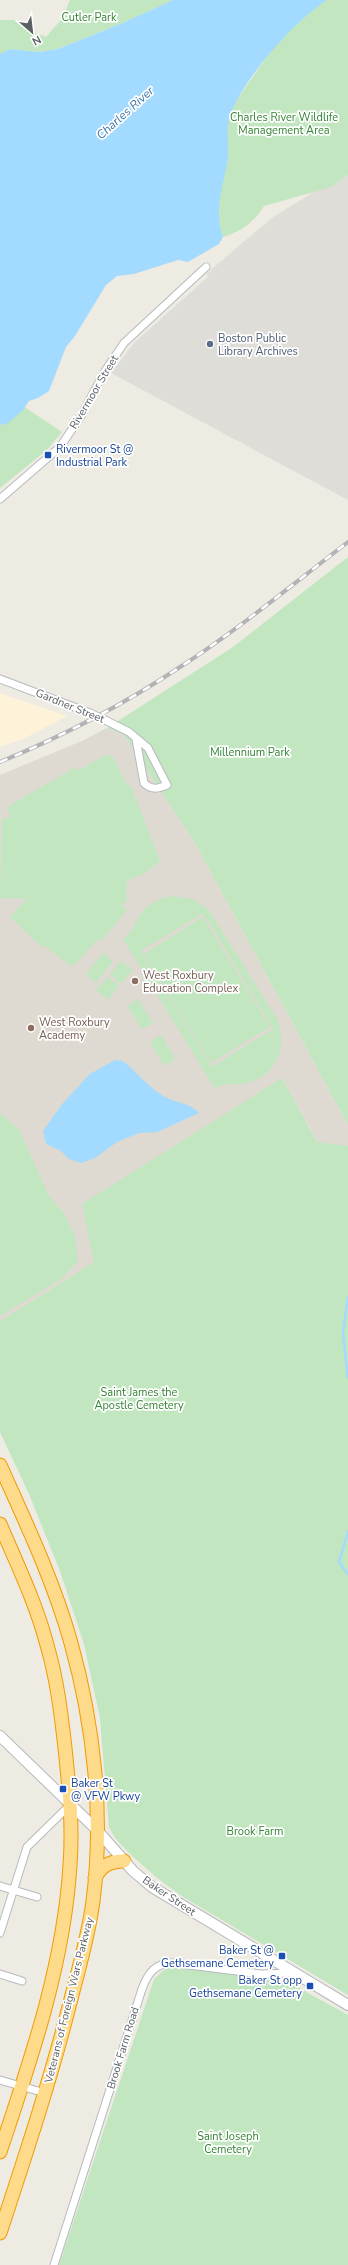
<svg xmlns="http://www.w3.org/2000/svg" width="348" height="2265" viewBox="0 0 348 2265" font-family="'Nunito Sans',sans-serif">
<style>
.commercial{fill:#fef3d9}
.industrial{fill:#dfddd8}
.education{fill:#dedad1}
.green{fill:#c1e6c0;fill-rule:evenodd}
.water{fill:#a2dbff}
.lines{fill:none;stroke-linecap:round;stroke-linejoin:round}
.stream{stroke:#a2dbff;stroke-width:2.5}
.street-casing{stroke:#b6b9be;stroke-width:9}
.secondary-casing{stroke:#b5b9be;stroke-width:12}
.highway-casing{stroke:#f19a00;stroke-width:15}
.street{stroke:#fff;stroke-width:7}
.secondary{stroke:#fff;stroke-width:10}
.highway{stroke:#fddb8b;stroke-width:13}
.rail-casing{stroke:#b2b3b4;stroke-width:4}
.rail{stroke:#fff;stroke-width:2.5;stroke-dasharray:8;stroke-linecap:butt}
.street-bridge-casing{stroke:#b6b9be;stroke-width:9;stroke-linecap:butt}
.street-bridge{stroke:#fff;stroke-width:7}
.service-dot{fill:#5c6f8a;stroke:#fff;stroke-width:1.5}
.transit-dot{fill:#1a4fb4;stroke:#fff;stroke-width:1.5}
.education-dot{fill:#8d6e63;stroke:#fff;stroke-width:1.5}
.labels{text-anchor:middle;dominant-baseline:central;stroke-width:3.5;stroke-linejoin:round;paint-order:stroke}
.park-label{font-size:11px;fill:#348334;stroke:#fff}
.service-label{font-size:11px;fill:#4e5e75;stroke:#fff;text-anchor:start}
.street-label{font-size:11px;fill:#5b6064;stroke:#fff}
.transit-label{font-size:11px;fill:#164399;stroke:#fff;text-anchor:start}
.education-label{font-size:11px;fill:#785e54;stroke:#fff;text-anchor:start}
.water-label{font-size:12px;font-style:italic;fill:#3c76a8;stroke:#fff}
</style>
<rect width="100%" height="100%" fill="#eeebe3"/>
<path class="commercial" d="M0,693L11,697L67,716L25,738L0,747Z"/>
<path class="industrial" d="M348,175V500L111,373L134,343L209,276L206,274L273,217L317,190Z"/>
<path class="education" d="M107,728L124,735L195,843L348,1125V1193L345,1192L282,1078L94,1262L0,1321V775L82,741Z"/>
<path class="green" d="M70,0H173L125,22L58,49L39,52L10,49L0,54V20H18L29,31L46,37L62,19Z
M306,0H348V175L331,187L264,206C254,222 241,232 223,237L221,234L170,252L218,127Z
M23,406L62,432L47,450L0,488V422Z
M348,557V1125L195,843L124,735L107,728L233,647Z
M106,755L113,757L127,785L131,786L160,861L145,873L127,881L126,903H120L127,910L103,939L96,941L76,964L69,965L45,946H41L10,917L27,899L0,898L2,818H11L7,807L74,768L79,770Z
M171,896L192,899L209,910L277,1019C288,1045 277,1076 247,1083C231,1087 230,1080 215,1089L123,939C132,933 132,929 137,919C145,906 157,899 171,896ZM202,914L209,922L273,1029L212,1067L141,951Z
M203,917L270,1027L211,1063L144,954Z
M103,953L113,961L96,983L86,974Z
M121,961L133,970L121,984L110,974Z
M108,977L119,986L108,1000L96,990Z
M138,999L153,1023L142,1029L127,1006Z
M161,1035L175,1059L164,1066L150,1042Z
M282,1078L317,1142L348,1146V1995L180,1895L156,1877L129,1853L115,1838L109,1827L100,1718L84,1644L60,1571L29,1494L0,1432V1321L94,1262L82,1204Z
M0,1113L19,1130L49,1196L64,1213L75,1236L78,1261L61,1279L0,1316Z
M175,1966L228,1972L288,1982L348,2015V2265H59L154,1979L165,1969Z"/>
<path class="water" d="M173,0H327C295,20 242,80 230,116C225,132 230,149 227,165C222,188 214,214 223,237L219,244L188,262L178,260L134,274L117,276L106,285L75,336L66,347L49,391L38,398L29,401L23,410L8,423L0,425V54L10,49L39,52L58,49L125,22Z
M115,1060L123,1061C137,1072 148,1087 163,1096C175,1103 191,1103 199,1113L157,1132L139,1133L117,1142L95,1158L81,1163L69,1159L61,1151L46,1144L43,1131L63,1103L90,1074Z"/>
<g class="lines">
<path class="stream" d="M348,1297L343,1333L348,1378
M348,1531L339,1562L348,1574"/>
<g class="street-casing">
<path id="street" d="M0,499L60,447L81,416L105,371L124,343L206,267
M0,679L90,713
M107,721L129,732L148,748L167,785C158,789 151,790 144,783L136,739
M0,1886L37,1897
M0,1933L27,1847L69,1806
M0,1974L22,1981
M0,2080L45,2093
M54,2265L142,1989C148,1973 155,1963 173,1963L261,1974L294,1973"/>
</g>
<g class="secondary-casing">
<path id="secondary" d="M0,1736L97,1830L133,1871L152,1887L348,2005"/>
</g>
<g class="highway-casing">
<path id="highway" d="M0,1465C26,1523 54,1582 71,1643C94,1725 104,1817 93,1901C89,1933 80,1964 72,1995C52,2075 26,2154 0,2233
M0,1524C17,1564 36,1603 47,1645C57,1679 61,1713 65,1748C69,1786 73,1826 70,1865C64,1964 31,2059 0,2152
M95,1878C101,1865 111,1861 124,1861"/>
</g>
<use href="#street" class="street"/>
<use href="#secondary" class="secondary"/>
<use href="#highway" class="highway"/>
<g class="rail-casing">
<path id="rail" d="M0,762C63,736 123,705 180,667C239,629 293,584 348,542"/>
</g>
<use href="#rail" class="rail"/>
<g class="street-bridge-casing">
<path id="street-bridge" d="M90,713L107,721"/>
</g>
<use href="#street-bridge" class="street-bridge"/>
</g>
<circle class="service-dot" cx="210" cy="344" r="4"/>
<g class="transit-dot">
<rect x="44" y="451" width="8" height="8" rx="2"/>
<rect x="59" y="1785" width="8" height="8" rx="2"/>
<rect x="278" y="1952" width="8" height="8" rx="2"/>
<rect x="306" y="1982" width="8" height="8" rx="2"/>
</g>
<g class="education-dot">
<circle cx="135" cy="981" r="4"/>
<circle cx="31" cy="1028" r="4"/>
</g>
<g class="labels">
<g class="park-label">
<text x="89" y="17">Cutler Park</text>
<text x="284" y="117">Charles River Wildlife<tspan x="284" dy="13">Management Area</tspan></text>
<text x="250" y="752">Millennium Park</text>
<text x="139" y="1392">Saint James the<tspan x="139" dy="13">Apostle Cemetery</tspan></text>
<text x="255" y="1831">Brook Farm</text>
<text x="228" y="2136">Saint Joseph<tspan x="228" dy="13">Cemetery</tspan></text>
</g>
<g class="service-label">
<text x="218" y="338">Boston Public<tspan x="218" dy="13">Library Archives</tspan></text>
</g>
<g class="street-label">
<text transform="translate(94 392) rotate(-59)">Rivermoor Street</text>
<text transform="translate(70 706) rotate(22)">Gardner Street</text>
<text transform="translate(169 1896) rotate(34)">Baker Street</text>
<text transform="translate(69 2000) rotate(-76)">Veterans of Foreign Wars Parkway</text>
<text transform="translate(123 2048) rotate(-73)">Brook Farm Road</text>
</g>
<g class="transit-label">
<text x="56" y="449">Rivermoor St @<tspan x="56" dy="13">Industrial Park</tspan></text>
<text x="71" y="1783">Baker St<tspan x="71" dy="13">@ VFW Pkwy</tspan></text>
<text x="274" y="1950" text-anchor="end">Baker St @<tspan x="274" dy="13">Gethsemane Cemetery</tspan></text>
<text x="302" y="1980" text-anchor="end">Baker St opp<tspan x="302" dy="13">Gethsemane Cemetery</tspan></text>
</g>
<g class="education-label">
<text x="143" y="975">West Roxbury<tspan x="143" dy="13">Education Complex</tspan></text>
<text x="39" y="1022">West Roxbury<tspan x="39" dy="13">Academy</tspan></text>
</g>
<g class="water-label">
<text transform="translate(125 113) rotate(-42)">Charles River</text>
</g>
</g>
<g transform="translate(32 32) rotate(152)" stroke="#ffffff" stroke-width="3" paint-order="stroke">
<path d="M0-3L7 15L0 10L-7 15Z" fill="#5b6064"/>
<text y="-6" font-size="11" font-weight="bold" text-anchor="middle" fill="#5b6064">N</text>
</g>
</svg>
